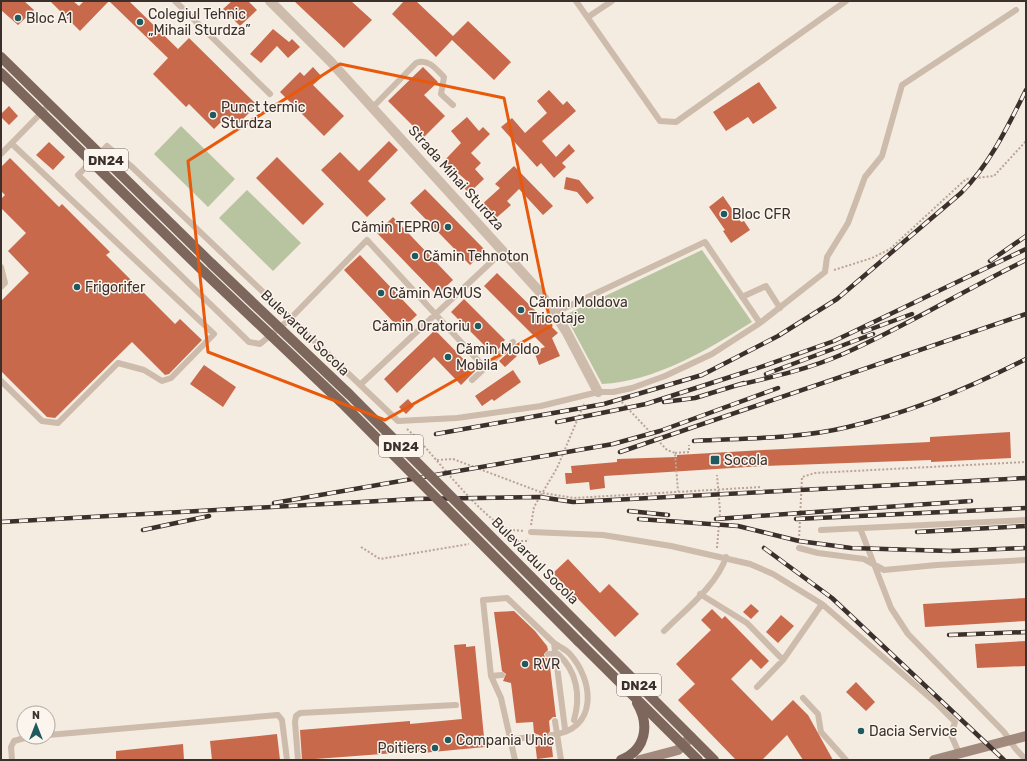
<svg xmlns="http://www.w3.org/2000/svg" width="1027" height="761" viewBox="0 0 1027 761" font-family="Rubik,sans-serif">
<style>
.green{fill:#b8c4a0}
.building{fill:#c8694b}
.lines{fill:none;stroke-linecap:round;stroke-linejoin:round}
.path{stroke:#b9a596;stroke-width:2;stroke-dasharray:2 2;stroke-linecap:butt}
.service{stroke:#cdbbac;stroke-width:6}
.minor{stroke:#cdbbac;stroke-width:10}
.secondary{stroke:#a18a7d;stroke-width:10}
.primary{stroke:#7d675c;stroke-width:10}
.rail-casing{stroke:#3b302b;stroke-width:4.5}
.rail{stroke:#fbf5ee;stroke-width:3;stroke-dasharray:9;stroke-linecap:butt}
.service-bridge{stroke:#cdbbac;stroke-width:6}
.primary-bridge{stroke:#7d675c;stroke-width:10}
.marked{fill:none;stroke:#e8590c;stroke-width:3;stroke-linejoin:round}
.poi-dot{fill:#1f5a5e;stroke:#fbf5ee;stroke-width:1.5}
.labels{text-anchor:middle;dominant-baseline:central;stroke-width:3;stroke-linejoin:round;paint-order:stroke}
.shield{fill:#fbf5ee;stroke:#756b66;stroke-width:1}
.shield-label{font-size:13px;font-weight:bold;fill:#3b302b}
.poi-label{font-size:14px;fill:#3b302b;stroke:#fbf5ee;text-anchor:start}
.street-label{font-size:14px;fill:#3b302b;stroke:#fbf5ee}
</style>
<rect width="100%" height="100%" fill="#f4ebe1"/>
<path class="green" d="M181,126L235,179L208,207L154,154Z
M247,190L301,243L273,271L219,218Z
M702,250L752,322C709,349 654,382 602,384L565,315Z"/>
<path class="building" d="M1,1H24L34,10L18,25L1,10Z
M50,1H73L79,6L84,1H109L80,31Z
M109,1H129L178,49L189,38L257,105L236,126L227,116L214,129L189,104L186,107L153,74L168,58Z
M232,1H248L257,10L240,26L223,9Z
M294,1H351L372,20L344,48Z
M404,1H416L453,36L468,21L511,62L494,80L452,40L436,57L392,14Z
M273,29L289,42L292,39L300,47L288,58L277,46L261,63L250,54Z
M313,67L322,77L313,85L344,116L324,136L280,92L300,72L304,76Z
M423,67L438,82L424,95L445,116L424,137L388,101Z
M759,82L777,108L753,124L748,117L726,131L713,112Z
M549,90L563,105L567,101L576,111L542,141L556,157L569,144L575,151L562,163L566,167L554,178L541,163L537,167L501,127L512,118L525,133L547,113L537,101Z
M9,106L18,116L9,125L1,117V114Z
M467,117L479,131L483,127L490,134L471,153L481,163L475,169L484,179L469,193L462,186L467,181L444,161L461,143L451,131Z
M389,141L398,150L368,181L386,199L367,217L321,170L340,152L359,171Z
M49,142L65,157L53,170L36,155Z
M277,157L324,204L303,225L256,178Z
M10,158L59,207L62,204L110,252L106,255L175,324L180,319L202,340L169,374L165,375L132,342L55,418L47,417L1,371V301L29,273L8,251L26,233L1,208V199L5,195L1,191V167Z
M514,166L553,206L543,215L519,189L507,201L511,205L495,219L480,206L500,188L495,184Z
M566,177L579,180L594,198L587,204L577,192L564,189Z
M425,189L485,250L470,265L410,203Z
M723,196L741,222L744,221L750,230L731,243L723,231L725,230L709,207Z
M393,217L453,280L437,295L377,233Z
M360,255L417,315L401,330L344,270Z
M497,273L558,333L552,338L560,356L539,365L534,351L545,347L484,286Z
M464,299L505,340L503,342L505,343L493,354L451,312Z
M435,330L475,371L461,385L434,357L397,393L384,379Z
M511,350L517,356L505,367L499,361Z
M204,365L236,387L223,407L190,384Z
M513,370L521,382L494,401L492,399L482,406L475,396Z
M408,399L414,406L406,414L399,407Z
M1010,432L1011,458L931,462V460L764,466L604,476L605,488L590,490L589,482L566,484L565,473H572L571,466L617,462V459L677,457V455L763,450L930,442V437Z
M568,559L600,593L609,584L639,614L615,637L553,573Z
M1026,598V621L925,627L923,604Z
M751,604L759,611L751,619L743,612Z
M712,609L722,619L725,616L769,661L761,669L751,659L731,679L772,721L793,700L808,715L833,760H803L787,735L762,760H736L678,700L695,684L676,664L711,630L701,620Z
M514,611L535,631L547,646L548,650L544,654L545,658H549L556,717H553L549,721L550,731L547,736L551,739L553,757L537,759L535,742L539,739V735L534,733L533,722L516,723L511,683L503,681L506,674L502,671L494,612Z
M781,615L794,626L778,643L766,632Z
M1026,641V666L977,668L975,644Z
M466,644V647L475,646L485,747L422,753V751L302,760L300,730L410,721V724L462,719L454,645Z
M856,682L875,702L866,711L846,692Z
M277,734L280,760H212L210,741Z
M183,744L184,760H116V751Z"/>
<g class="lines">
<path class="path" d="M834,270L872,258L890,249L966,179L994,176L1026,141
M619,399L667,450L675,453L678,491
M407,429L416,437C440,463 474,508 503,527C509,531 517,530 524,531
M675,453L689,452V445
M437,460L453,459L543,493L574,498L761,487
M531,525L534,507L557,468L584,404
M799,540L802,477L815,473L1026,462
M509,541H527L528,539
M361,547L380,559L469,544
M717,548L720,511L717,475"/>
<path class="service" d="M175,1L270,94
M576,1L660,121L676,122L846,1
M588,17L612,1
M373,107L416,63C428,58 436,69 444,77L441,94L453,105
M1,154L49,105
M1,267L5,283L1,287
M742,297L766,286L780,308
M554,313L705,242L760,323
M485,368L367,240L291,318L260,344L249,342L78,175L107,146L131,166L398,421L457,418L541,406L598,392H613L632,388L665,376L712,354L760,323L825,272L827,257L848,223L865,177L882,156L902,85L1016,10
M472,380L513,342
M1,381L42,421L58,423L118,363L144,370L162,381L171,378L214,334L12,144
M360,385L503,251
M860,528L891,608L908,634L1004,732L1015,748L1026,760
M821,530L1026,520
M531,532L603,535L671,546L750,564L773,574L822,604L936,703L955,722L951,735L959,753
M799,548L818,553L864,559L884,570L937,565L1026,560
M700,594L747,623L783,660
M664,631C684,611 718,584 726,557
M491,676L502,675
M757,687L783,660L822,604
M803,698L818,714L821,732L846,760
M555,721L561,760
M48,735L278,715L282,720L287,760
M551,735C598,731 595,681 569,653C565,649 558,646 554,643
M511,739L535,737
M12,760L11,747L14,741L28,737
M298,760L295,722L296,716L300,713L456,705
M515,760L501,698L491,676L483,600L507,598L554,643L565,729"/>
<path class="minor" d="M270,1L330,61L539,291L566,331L598,392"/>
<path class="secondary" d="M640,760L678,750L691,737
M934,760L1026,736"/>
<path class="primary" d="M1,57L212,264
M1,73L204,272
M587,633L714,760
M578,641L698,760
M621,760C646,750 650,725 637,703"/>
<g class="rail-casing">
<path id="rail" d="M990,261L1026,236
M863,332L912,314
M766,374L873,334
M738,385C773,377 809,369 843,354C905,327 964,290 1026,260
M664,402L695,398L744,383
M557,422L646,404L755,369L834,341L1026,249
M436,434L604,404L702,375L778,336L837,299L961,193C990,164 1008,126 1026,90
M694,441C745,438 798,439 848,427C912,412 968,389 1026,359
M620,452L1026,314
M274,503L613,444L660,431L778,388
M629,511L668,515
M639,519L738,526L799,541L851,548L950,551L1026,548
M716,519L971,501
M796,519L1026,508
M1,522L415,499L540,497L573,502L1026,478
M143,530L209,516
M917,532L1026,526
M764,548L832,598L1004,760
M949,635L1026,632"/>
</g>
<use href="#rail" class="rail"/>
<path class="service-bridge" d="M548,654H558C577,671 581,696 574,720"/>
<path class="primary-bridge" d="M212,264L350,395L587,633
M204,272L342,403L578,641"/>
</g>
<path class="marked" d="M340,64L504,98L551,326L385,420L208,352L188,161Z"/>
<g class="poi-dot">
<circle cx="18" cy="18" r="4"/>
<circle cx="140" cy="22" r="4"/>
<circle cx="213" cy="115" r="4"/>
<circle cx="724" cy="214" r="4"/>
<circle cx="448" cy="227" r="4"/>
<circle cx="415" cy="256" r="4"/>
<circle cx="77" cy="287" r="4"/>
<circle cx="381" cy="293" r="4"/>
<circle cx="521" cy="310" r="4"/>
<circle cx="478" cy="326" r="4"/>
<circle cx="448" cy="357" r="4"/>
<rect x="710" y="455" width="10" height="10" rx="2"/>
<circle cx="525" cy="664" r="4"/>
<circle cx="861" cy="731" r="4"/>
<circle cx="448" cy="740" r="4"/>
<circle cx="435" cy="748" r="4"/>
</g>
<g class="labels">
<g class="shield">
<rect x="84" y="149" width="44" height="22" rx="3"/>
<rect x="379" y="435" width="44" height="22" rx="3"/>
<rect x="617" y="674" width="44" height="22" rx="3"/>
</g>
<g class="shield-label">
<text x="106" y="160">DN24</text>
<text x="401" y="446">DN24</text>
<text x="639" y="685">DN24</text>
</g>
<g class="poi-label">
<text x="148" y="14">Colegiul Tehnic<tspan x="148" dy="16">„Mihail Sturdza”</tspan></text>
<text x="26" y="18">Bloc A1</text>
<text x="221" y="107">Punct termic<tspan x="221" dy="16">Sturdza</tspan></text>
<text x="732" y="214">Bloc CFR</text>
<text x="440" y="227" text-anchor="end">Cămin TEPRO</text>
<text x="423" y="256">Cămin Tehnoton</text>
<text x="85" y="287">Frigorifer</text>
<text x="389" y="293">Cămin AGMUS</text>
<text x="529" y="302">Cămin Moldova<tspan x="529" dy="16">Tricotaje</tspan></text>
<text x="470" y="326" text-anchor="end">Cămin Oratoriu</text>
<text x="456" y="349">Cămin Moldo<tspan x="456" dy="16">Mobila</tspan></text>
<text x="724" y="460">Socola</text>
<text x="533" y="664">RVR</text>
<text x="869" y="731">Dacia Service</text>
<text x="456" y="740">Compania Unic</text>
<text x="427" y="748" text-anchor="end">Poitiers</text>
</g>
<g class="street-label">
<text transform="translate(456 178) rotate(48)">Strada Mihai Sturdza</text>
<text transform="translate(305 333) rotate(44)">Bulevardul Socola</text>
<text transform="translate(535 561) rotate(45)">Bulevardul Socola</text>
</g>
</g>
<rect width="1027" height="761" fill="none" stroke="#3b302b" stroke-width="4"/>
<g transform="translate(36 725)"><circle r="19" fill="#fbf5ee" stroke="#aea6a0"/>
<path d="M0-3L7 15L0 10L-7 15Z" fill="#1f5a5e"/>
<text y="-6" font-size="11" font-weight="bold" text-anchor="middle" fill="#3b302b">N</text>
</g>
</svg>
